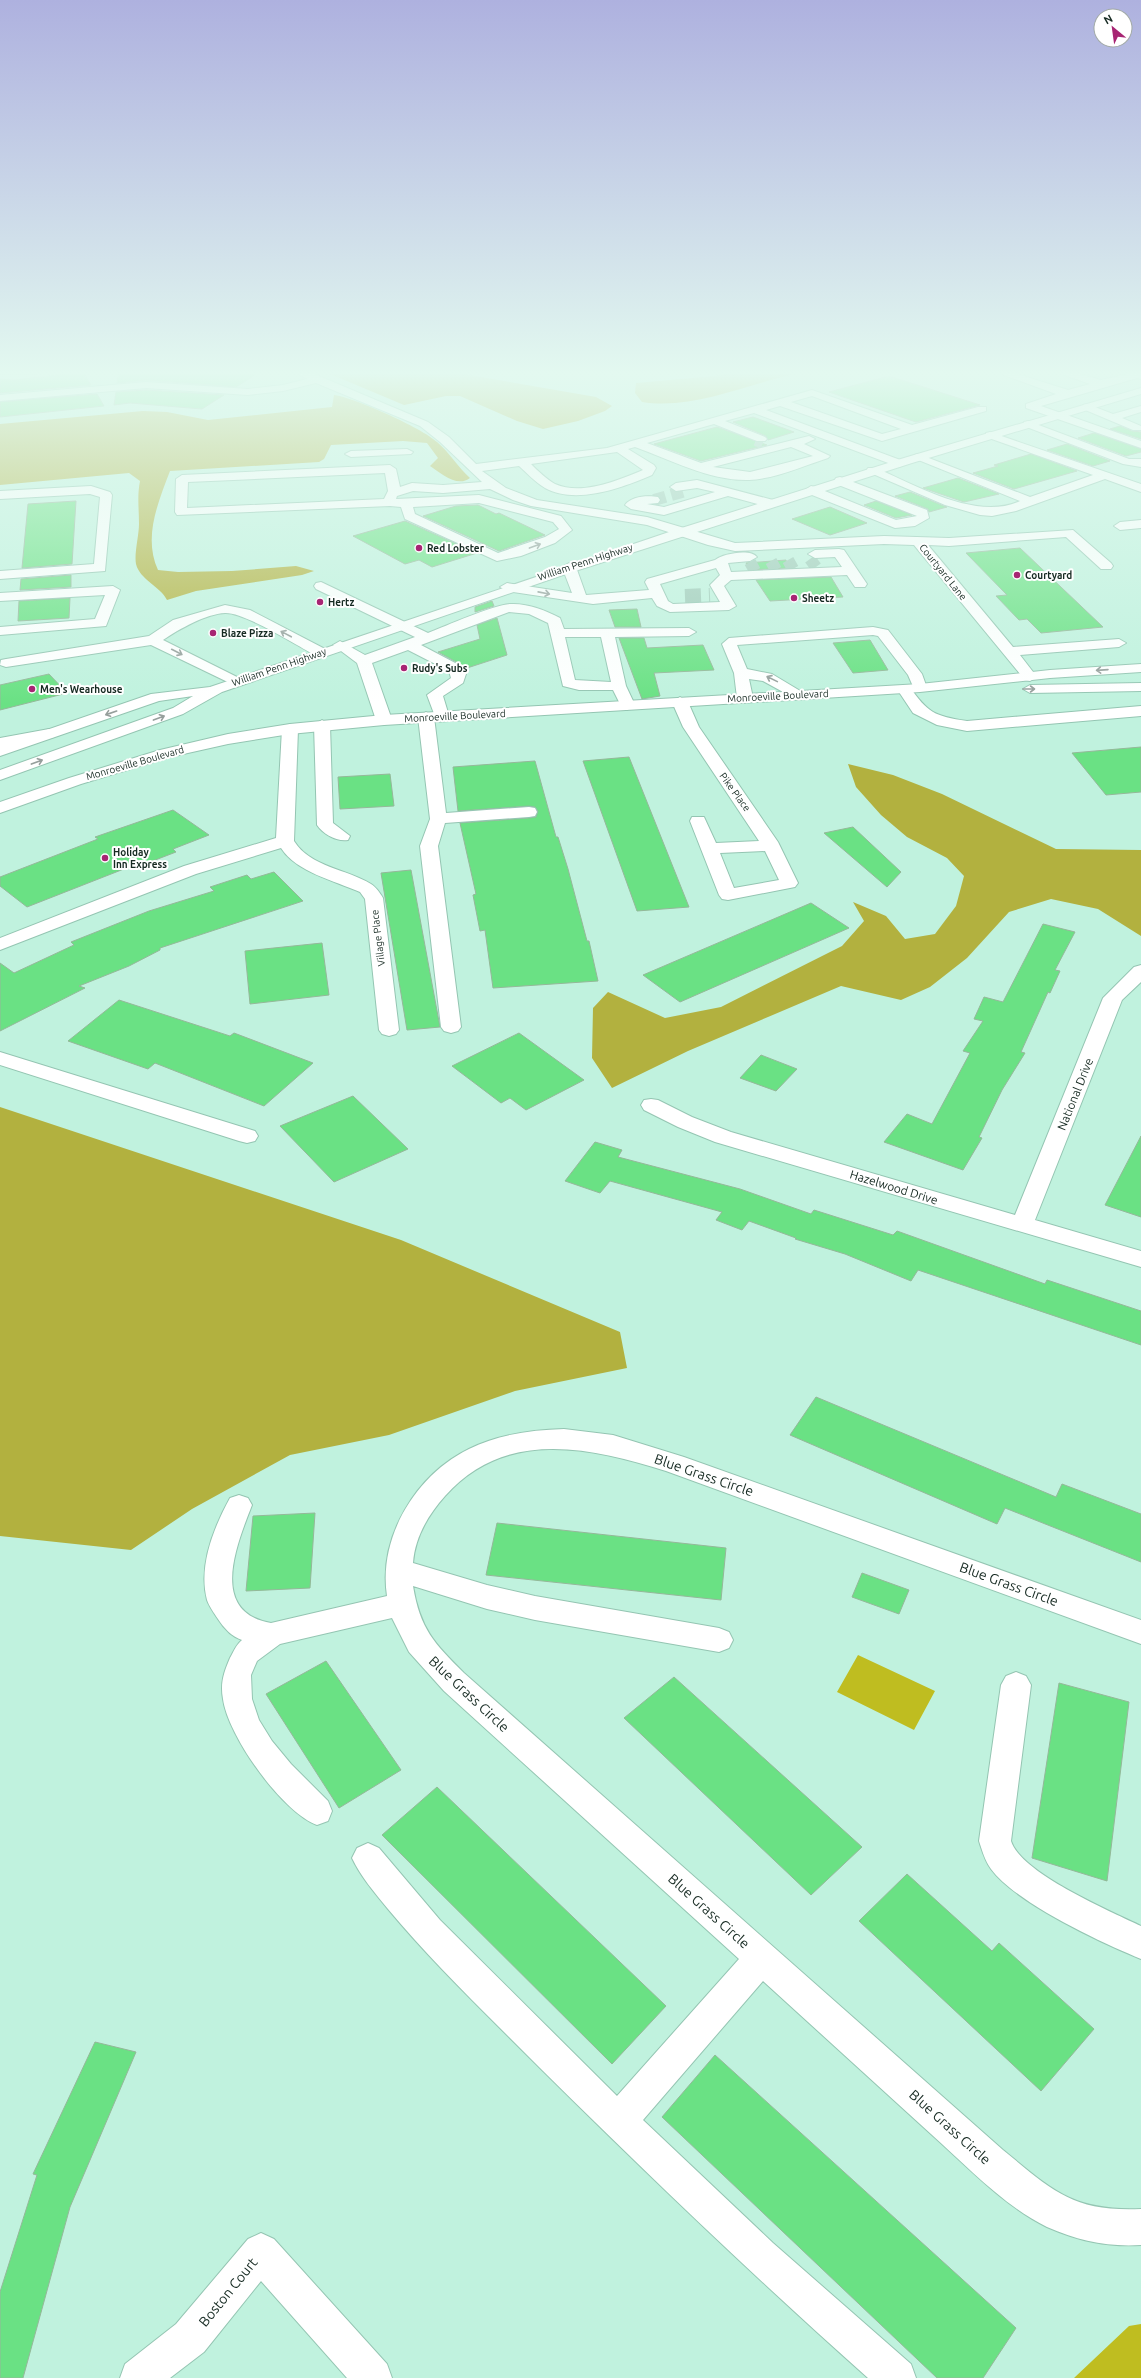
<svg xmlns="http://www.w3.org/2000/svg" width="1141" height="2378" viewBox="0 0 1141 2378" font-family="Ubuntu,sans-serif">
<style>
.green{fill:#bfbd20}
.forest{fill:#b2b13f}
.building{fill:#6ae184;stroke:#94b899}
.lines{fill:none;stroke-linecap:round;stroke-linejoin:round}
.minor-tunnel-far1{stroke:#9ecab8;stroke-width:12;stroke-dasharray:12 6;stroke-linecap:butt}
.minor-tunnel{stroke:#9ecab8;stroke-width:16;stroke-dasharray:16 8;stroke-linecap:butt}
.minor-casing{stroke:#94c5b2;stroke-width:2}
.major-casing{stroke:#94c5b2;stroke-width:2}
.highway-casing{stroke:#94c5b2;stroke-width:2}
.minor{fill:#fff;fill-rule:evenodd}
.major{fill:#fff;fill-rule:evenodd}
.highway{fill:#fff;fill-rule:evenodd}
.oneway{stroke:#969f9c}
.poi-dot{fill:#a72573;stroke:#fff;stroke-width:1.5}
.labels{text-anchor:middle;dominant-baseline:central;stroke-width:4;stroke-linejoin:round;paint-order:stroke}
.far-poi-label{font-size:10px;font-weight:bold;fill:#162a22;stroke:#fff;text-anchor:start}
.far-street-label{font-size:10px;fill:#162a22;stroke:#fff}
.street-label{font-size:12px;fill:#162a22;stroke:#fff}
.near-street-label{font-size:14px;fill:#162a22;stroke:#fff}
</style>
<rect width="100%" height="100%" fill="#c0f2de"/>
<path class="green" d="M858,1655L935,1691L914,1730L837,1692Z
M1141,2324V2378H1074L1129,2326Z"/>
<path class="forest" d="M323,371H447L596,397L612,406L605,411L578,421L543,429L517,421L460,396H446L404,405Z
M740,371H811C756,379 698,411 642,402L635,393L636,383L715,376Z
M334,395C353,397 422,428 437,442C449,452 458,467 470,478C457,488 441,473 430,466L438,458L427,443L403,441L331,445L324,459L319,462L170,471C158,503 143,537 158,570L178,572L232,571L296,566L314,571L302,575L196,591L167,600C160,586 140,580 136,564C134,554 139,535 139,524C139,509 137,496 140,481L129,473L0,485V424L143,411L167,412L208,420L332,407Z
M848,764L893,775L942,794L1056,849L1141,850V936L1098,909L1051,899L1009,912L967,958L930,987L901,1000L841,986L688,1051L612,1088L592,1058L593,1008L608,992L665,1018L721,1007L842,946L864,921L853,902L886,916L905,939L935,934L956,906L964,876L947,858L907,837L881,815L856,787Z
M0,1107L401,1240L620,1332L627,1368L515,1391L389,1435L290,1455L192,1509L131,1550L0,1536Z"/>
<path class="building" d="M119,371H221L255,375L236,387L146,380L117,383Z
M83,372L91,385L0,393V379L14,380Z
M889,376L980,405L916,422L829,392Z
M146,390L224,395L202,409L130,403L114,405L116,392Z
M97,394L104,406L0,417V402Z
M753,417L794,432L768,440L766,436L733,422Z
M1120,426L1132,431L1141,432V439L1110,429Z
M717,427L767,445L701,461L654,444Z
M1094,433L1141,449V452L1126,456L1078,438Z
M1067,444L1110,461L1093,466L1047,450Z
M1031,454L1077,471L1014,489L973,473L998,466L994,465Z
M958,478L999,494L964,502L923,488Z
M910,492L944,506L947,507L929,512L928,509L895,496Z
M76,501L72,564L22,568L28,504Z
M876,501L912,515L896,518L864,505Z
M478,505L496,514L499,513L545,535L499,551L423,516L456,506Z
M830,507L867,523L830,535L792,519Z
M405,521L477,553L432,567L419,560L405,564L353,536Z
M1020,548L1103,627L1041,633L1027,619L1019,620L996,596L1007,595L966,553Z
M786,560L788,568L750,570L746,563Z
M71,575V587L20,590L21,579Z
M831,577L843,597L770,601L756,580Z
M70,598L69,618L18,621L19,601Z
M492,601L494,606L475,612V607Z
M637,609L641,627H615L609,610Z
M497,618L507,655L464,669L460,664L438,652L480,639L477,625Z
M619,638H644L647,648L703,645L714,670L654,673L660,696L642,699Z
M870,640L888,670L853,673L833,643Z
M49,674L67,693L0,710V685Z
M1141,747V792L1106,795L1072,753Z
M629,757L689,907L637,911L583,761Z
M535,761L556,837H558L568,869L587,941H589L598,981L493,988L485,930L480,931L473,895L476,894L460,823L529,818L536,817L538,811L535,807L529,806L458,811L453,767Z
M390,774L394,806L340,809L338,777Z
M173,810L209,835L173,849L176,852L137,867L134,865L27,907L0,886V877L98,839L95,837Z
M853,827L901,872L887,887L824,833Z
M411,870L440,1027L407,1030L381,873Z
M274,872L303,901L160,948V950L129,966L79,986L85,988L0,1031V963L14,973L74,945L71,942L149,911L214,891L210,887L247,875L251,879Z
M811,903L849,928L680,1002L643,975Z
M1043,924L1075,932L1055,970L1060,971L1050,993L1048,992L1021,1052L1025,1053L1002,1090L979,1137L982,1138L963,1170L884,1142L907,1114L932,1124L970,1053L963,1051L983,1021L974,1019L984,997L1003,1002Z
M322,943L329,995L250,1004L245,951Z
M119,1000L230,1036L234,1033L313,1063L264,1106L155,1063L148,1069L68,1041Z
M519,1033L584,1080L526,1110L510,1098L501,1103L452,1066Z
M761,1055L797,1069L776,1091L740,1078Z
M353,1096L408,1149L334,1182L280,1126Z
M1141,1136V1217L1105,1205Z
M595,1142L622,1150L618,1157L740,1189L811,1214L814,1210L893,1235L897,1231L1045,1284L1047,1280L1141,1311V1345L918,1270L911,1281L845,1254L795,1239L796,1238L749,1221L742,1230L716,1220L722,1212L610,1181L600,1193L565,1181Z
M816,1397L1056,1497L1062,1484L1141,1514V1562L1005,1508L997,1524L790,1435Z
M315,1513L310,1588L246,1591L253,1516Z
M497,1523L726,1548L721,1600L486,1575Z
M862,1573L909,1590L899,1614L852,1597Z
M326,1661L401,1770L339,1808L266,1694Z
M674,1677L862,1847L811,1895L624,1718Z
M1059,1683L1129,1702L1107,1881L1032,1858Z
M437,1787L666,2006L612,2064L382,1835Z
M907,1874L992,1951L999,1943L1094,2029L1041,2091L859,1921Z
M95,2042L136,2052L70,2207L23,2378H0V2292L37,2175L33,2174Z
M715,2055L1016,2328L983,2378H937L662,2117Z"/>
<g class="lines">
<path class="minor-tunnel-far1" d="M756,440L763,443
M654,500L685,491
M810,559L816,567
M788,560L793,569
M771,561L776,570
M750,562L755,571"/>
<path class="minor-tunnel" d="M685,597L710,596"/>
<g class="minor-casing">
<path id="minor" d="M0,371H42L37,374H0Z
M293,371H307L428,422L449,437L476,464L607,448L812,390L912,425L978,407H986V411L882,441L780,406L766,410L903,461L905,463L903,465L899,467L754,413L725,421L765,437L767,439L765,441H757L714,424L647,443L701,463L809,436L815,439L804,444L830,456L828,458C803,466 775,479 749,480C710,481 671,460 635,447L628,449L654,465L656,468L652,475C622,488 576,505 545,488C535,482 527,473 519,466L482,471L506,488L537,500L647,517L735,543L884,536L949,538L1073,530L1111,563L1113,566L1111,569H1101L1066,537L949,546L928,545L1013,647L1119,639L1126,643L1119,647L1020,655L1037,677L1030,681L1025,680L914,545L884,544L735,551L708,545L647,525L531,506L513,500L490,489L443,493L413,491L397,496L396,499L479,495L561,516L572,530L555,543L521,556L497,561L405,519L401,507L390,506L177,515L175,512L176,479L182,475L390,465L396,469L400,487L412,483L443,485L482,482L440,442L420,426L316,383L283,391L248,395L146,388L0,401V395L146,382L248,389L283,385L307,379ZM812,396L901,429L882,434L791,402ZM791,447L813,456L750,472L713,467ZM617,452L643,470C619,480 582,496 555,484C546,479 538,471 531,464ZM385,473L388,491L384,499L187,508L188,482ZM479,503L553,522L559,529L545,537L498,553L415,514L413,507Z
M993,371H1008L1068,390L1090,384L1053,371H1069L1101,380L1137,372L1141,373V379L1137,378L1041,406L1141,441V448L1026,408V404L1056,394Z
M1087,404L1113,414L1141,406V412L1122,418L1141,426V430H1133L1083,409V405Z
M1028,421L1129,459H1141V467L1123,464L1024,426V422Z
M990,432L1141,484V492L1105,479L1016,511L992,516L980,515L945,505L866,471L868,468H876C917,486 977,521 1020,501L911,457L917,454L921,455L1030,497L1093,475L986,437V433Z
M407,449L413,452L411,454L351,457L345,454L351,451Z
M840,477L927,510L929,518L915,526L895,528L807,493L805,490L811,486L815,487L896,520L917,516L836,484L834,481L836,478Z
M697,480L773,500L775,503L769,507L728,496L664,515L631,509L625,505C631,496 648,495 658,497L660,500L658,503L647,504L664,507L715,492L697,488L676,491L670,487L676,483Z
M91,486L110,492L112,495L105,571L0,579V571L94,564L100,497L90,494L0,499V491Z
M1141,520V528L1120,530L1114,526L1120,522Z
M839,549L844,550L867,584L865,587H855L847,575L731,580L724,586L736,606L729,610L670,612L657,606L652,598L593,604L507,591L500,587L507,583L572,593L562,567L569,563L576,567L586,595L649,590L645,582L647,579L715,560C722,554 750,548 757,557L750,561L728,563L731,572L842,567L835,557L815,558L808,554L815,550ZM716,568L720,575L710,585L720,602L673,604L668,601L660,584Z
M321,582L428,633C446,626 493,605 510,604C527,603 545,610 560,618L564,629L689,628L696,632L689,636L615,637L626,686L635,705L627,710L622,708L613,690H579L563,686L548,623L529,614L509,612L421,645L459,665L466,674L463,683L443,696L449,716L446,719H436L427,695L451,678L449,671L408,650L372,663L392,720L384,725L376,720L357,663L333,645L340,641L365,655L415,637L316,589L314,586L316,583ZM565,637H601L611,682L575,680Z
M113,586L120,590L106,626L0,635V627L95,619L105,595L0,601V593Z
M225,605L250,610L325,649L327,652L320,656L315,655C296,645 244,612 225,613C206,614 179,629 163,640L241,679L243,682L236,686L151,645L6,667L0,665L1,660L6,659L149,636L173,620Z
M873,627L888,630L922,674L927,688L925,691H915L908,675L878,636L873,635L737,645L747,669L772,674L807,695L804,698H794L763,681L749,679L753,698L745,703L737,698L734,673L722,644L729,638Z
M904,685L909,686C928,713 934,716 967,721L1141,706V716L967,731L937,725L913,713L897,689Z
M680,697L688,702L699,727L778,842L798,883L795,887L728,900L722,899L719,895L690,821L692,817H704L716,843L759,841L683,727L672,702ZM765,851L779,880L734,888L720,853Z
M426,712L434,717L446,813L529,807L535,808L537,812L535,816L529,817L445,823L438,846L461,1027L458,1031L451,1033L444,1031L441,1027L420,846L430,819L418,717Z
M322,720L330,725L333,823L350,836L348,840C337,842 323,834 317,825L314,725Z
M290,724L298,729L294,841C310,867 347,869 371,884C376,887 380,893 383,898L399,1030L396,1034L389,1036L382,1034L379,1030L365,899L360,892C335,881 296,872 281,848L196,874L0,950V938L184,866L276,838L282,729Z
M1141,965V982L1122,1000L1035,1220L1141,1251V1267L715,1142L678,1127L644,1110L641,1105L644,1100L651,1099L658,1100L692,1117L731,1132L1015,1215L1103,998L1134,967Z
M0,1052L255,1131L258,1136L255,1141L247,1143L239,1141L0,1065Z
M564,1429L613,1435L684,1457L1141,1620V1644L666,1471C590,1447 505,1428 445,1496C428,1515 415,1537 413,1563L487,1585L535,1596L719,1628L729,1632L733,1640L729,1648L719,1652L535,1620L487,1609L413,1586C420,1629 434,1643 464,1673L1003,2150C1053,2191 1073,2212 1141,2209V2245C1107,2247 1079,2241 1047,2227C1004,2206 967,2166 931,2134C875,2083 819,2032 763,1981L643,2120L773,2243L911,2364L916,2378H868C741,2265 619,2147 499,2027C461,1989 423,1951 388,1909C375,1893 361,1877 352,1858L357,1848L368,1843L379,1848L440,1920L617,2096L739,1959L444,1691L409,1652L392,1618L280,1644L257,1661L251,1675L252,1699L259,1720L272,1741L291,1764L328,1801L332,1811L328,1821L317,1825C282,1812 228,1736 223,1699C220,1683 224,1672 230,1658C234,1651 236,1645 242,1640C232,1637 223,1627 218,1619C214,1613 209,1606 207,1600C198,1566 214,1527 230,1498L239,1495L248,1498L252,1505C237,1544 208,1612 271,1623L387,1596C378,1537 416,1475 469,1449C499,1434 532,1430 564,1429Z
M1016,1672L1026,1676L1031,1685L1011,1841C1021,1873 1110,1911 1141,1926V1959C1102,1943 1016,1903 991,1869C985,1861 982,1850 979,1841L1001,1685L1006,1676Z
M261,2233L274,2239L387,2364L392,2378H347L261,2281L204,2352L170,2378H120L125,2364L176,2324L248,2239Z"/>
</g>
<g class="major-casing">
<path id="major" d="M1141,664V672L1050,678L920,692L384,725L290,734L228,744L170,757L81,784L0,813V802L69,778L160,750L228,734L290,724L384,715L920,684L1050,670Z
M1141,683V691L1030,693L1023,689L1030,685Z
M49,729L54,731L57,734L54,737L0,748V738Z"/>
</g>
<g class="highway-casing">
<path id="highway" d="M1141,388V394L912,463L566,574L222,692L183,714L0,780V770L173,708L193,696L159,701L0,756V746L151,694L210,687L672,531L904,458Z"/>
</g>
<use href="#minor" class="minor"/>
<use href="#major" class="major"/>
<use href="#highway" class="highway"/>
</g>
<defs><path id="oneway-shaft" d="M-6 0H5M1.5-3L5.5 0L1.5 3" fill="none" stroke-width="1.6" stroke-linecap="round" stroke-linejoin="round"/></defs>
<g class="oneway">
<use href="#oneway-shaft" transform="translate(535 546) rotate(-20)"/>
<use href="#oneway-shaft" transform="translate(544 593) rotate(11)"/>
<use href="#oneway-shaft" transform="translate(286 634) rotate(-152)"/>
<use href="#oneway-shaft" transform="translate(177 652) rotate(27)"/>
<use href="#oneway-shaft" transform="translate(1102 670) rotate(176)"/>
<use href="#oneway-shaft" transform="translate(772 679) rotate(-154)"/>
<use href="#oneway-shaft" transform="translate(1029 689)"/>
<use href="#oneway-shaft" transform="translate(111 713) rotate(161)"/>
<use href="#oneway-shaft" transform="translate(159 718) rotate(-20)"/>
<use href="#oneway-shaft" transform="translate(37 762) rotate(-20)"/>
</g>
<linearGradient id="sky" x2="0" y2="1"><stop stop-color="#aeb1df"/><stop offset="0.53" stop-color="#e3f9f0"/><stop offset="1" stop-color="#e3f9f0" stop-opacity="0"/></linearGradient>
<rect width="1141" height="704" fill="url(#sky)"/>
<g class="poi-dot">
<circle cx="419" cy="548" r="4"/>
<circle cx="1017" cy="575" r="4"/>
<circle cx="794" cy="598" r="4"/>
<circle cx="320" cy="602" r="4"/>
<circle cx="213" cy="633" r="4"/>
<circle cx="404" cy="668" r="4"/>
<circle cx="32" cy="689" r="4"/>
<circle cx="105" cy="858" r="4"/>
</g>
<g class="labels">
<g class="far-poi-label">
<text x="427" y="548">Red Lobster</text>
<text x="1025" y="575">Courtyard</text>
<text x="802" y="598">Sheetz</text>
<text x="328" y="602">Hertz</text>
<text x="221" y="633">Blaze Pizza</text>
<text x="412" y="668">Rudy's Subs</text>
<text x="40" y="689">Men's Wearhouse</text>
<text x="113" y="852">Holiday<tspan x="113" dy="12">Inn Express</tspan></text>
</g>
<g class="far-street-label">
<text transform="translate(585 562) rotate(-18)">William Penn Highway</text>
<text transform="translate(943 572) rotate(51)">Courtyard Lane</text>
<text transform="translate(279 667) rotate(-19)">William Penn Highway</text>
<text transform="translate(778 696) rotate(-3)">Monroeville Boulevard</text>
<text transform="translate(455 716) rotate(-3)">Monroeville Boulevard</text>
<text transform="translate(135 763) rotate(-16)">Monroeville Boulevard</text>
<text transform="translate(735 792) rotate(54)">Pike Place</text>
<text transform="translate(378 938) rotate(-97)">Village Place</text>
</g>
<g class="street-label">
<text transform="translate(1075 1094) rotate(-68)">National Drive</text>
<text transform="translate(894 1187) rotate(17)">Hazelwood Drive</text>
</g>
<g class="near-street-label">
<text transform="translate(704 1475) rotate(19)">Blue Grass Circle</text>
<text transform="translate(1009 1584) rotate(20)">Blue Grass Circle</text>
<text transform="translate(469 1694) rotate(43)">Blue Grass Circle</text>
<text transform="translate(709 1911) rotate(42)">Blue Grass Circle</text>
<text transform="translate(950 2127) rotate(42)">Blue Grass Circle</text>
<text transform="translate(228 2292) rotate(-51)">Boston Court</text>
</g>
</g>
<g transform="translate(1113 28) rotate(331)"><circle r="19" fill="#ffffff" stroke="#a2aaa7"/>
<path d="M0-3L7 15L0 10L-7 15Z" fill="#a72573"/>
<text y="-6" font-size="11" font-weight="bold" text-anchor="middle" fill="#162a22">N</text>
</g>
</svg>
